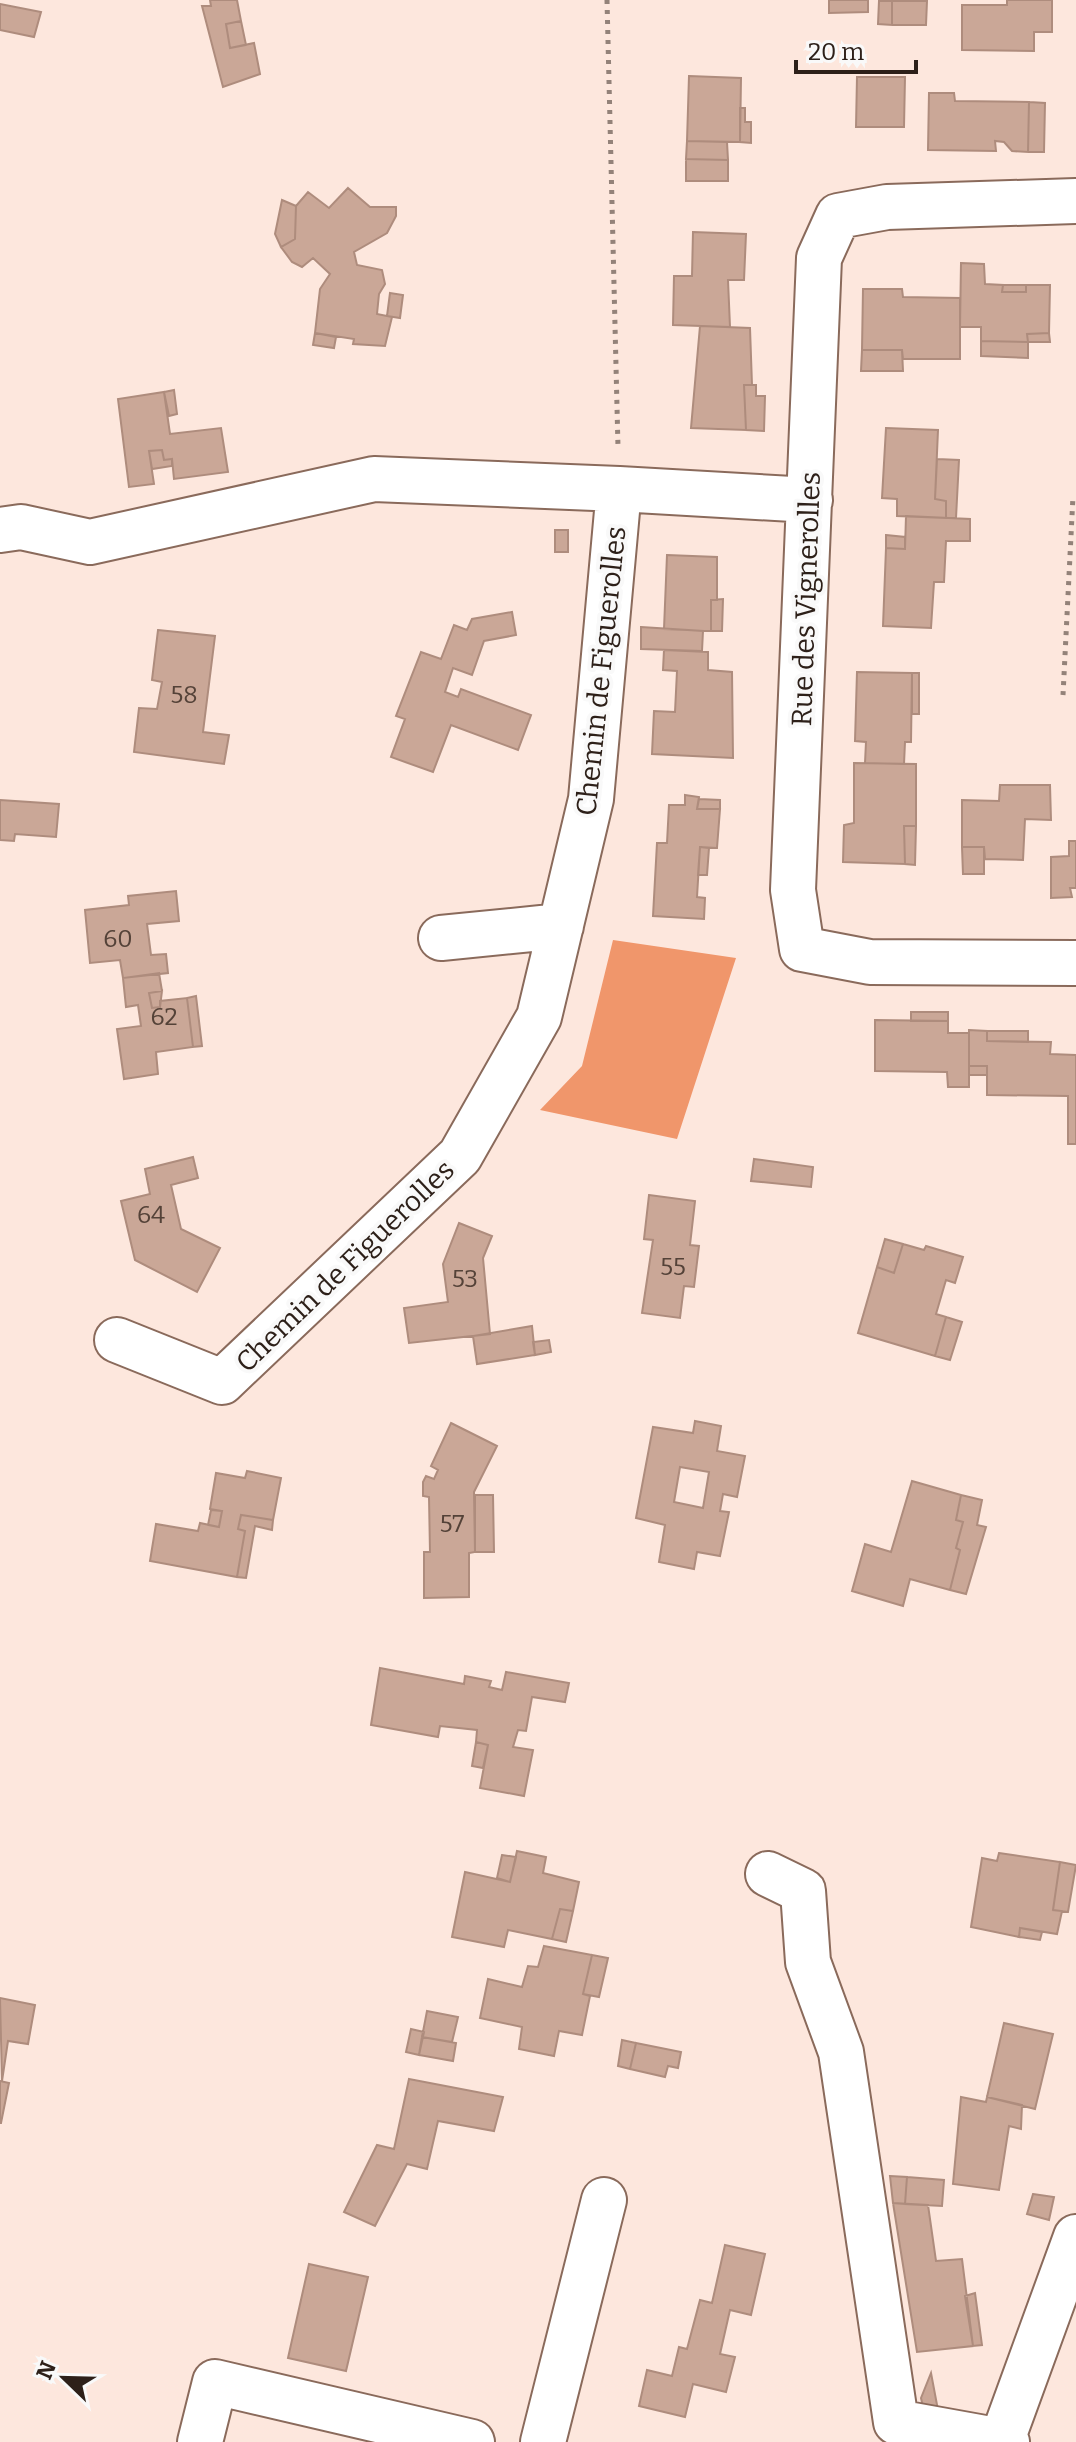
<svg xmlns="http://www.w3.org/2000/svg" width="1076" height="2442" viewBox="0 0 1076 2442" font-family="Bitter,serif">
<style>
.water{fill:#f0966b}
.building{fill:#caa797;stroke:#ae8c7d;stroke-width:2;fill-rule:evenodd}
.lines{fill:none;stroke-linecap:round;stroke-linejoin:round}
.minor-casing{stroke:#8a6a5b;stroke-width:48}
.path{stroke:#938279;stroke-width:5;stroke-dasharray:4 6;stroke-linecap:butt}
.minor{stroke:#fff;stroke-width:44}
.labels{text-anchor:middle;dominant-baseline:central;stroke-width:8;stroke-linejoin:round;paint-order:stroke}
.number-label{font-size:24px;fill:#544238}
.street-label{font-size:28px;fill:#2d2019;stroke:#f9f9f9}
</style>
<rect width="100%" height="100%" fill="#fde7dd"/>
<path class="water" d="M613,940L736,958L677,1139L540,1110L582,1066Z"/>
<path class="building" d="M210,0H237L241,21L226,24L230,48L254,43L260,74L223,87L202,6H211Z
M829,0H868V12L829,13Z
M1007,0H1052V32H1034V51L962,50V5H1007Z
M879,1H892V25L878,24Z
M892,1H927L926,25H892Z
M0,4L41,12L34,37L0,30Z
M241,21L246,45L230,48L226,24Z
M689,76L741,78L740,142L687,141Z
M857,77H905L904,127H856Z
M929,93H954L955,101L1029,102L1028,152L1012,151L1004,142L995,141L996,151L928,150Z
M1029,102L1045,103L1044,152H1028Z
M740,108H745V122H751V143L740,142Z
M687,141L727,142L728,160L686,159Z
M686,159L728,160V181H686Z
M348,188L370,207H396V216L387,233L354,252L357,265L382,270L385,284L379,294L377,314L392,317L385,346L353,344L354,339L315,333L320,289L330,274L313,258L302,267L292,262L281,247L295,239L296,206L308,192L329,208Z
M282,200L296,206L295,239L281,247L275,234Z
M693,232L746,234L744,280H728L730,327L673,325L674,276H692Z
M961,263L984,264L985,284L1003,285L1002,292H1026V285H1050L1049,333L1027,334L1028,342L981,341V327H960Z
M1003,285H1026V292H1002Z
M863,289H902L903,297L960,298V359H903L902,350H862Z
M390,293L403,295L400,318L387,316Z
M700,326L750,328L752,385H744L746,430L691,428Z
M315,333L336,337L334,348L313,345Z
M1049,333L1050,342H1028L1027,334Z
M981,341L1028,342V358L981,356Z
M862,350H902L903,371H861Z
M744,385H756V396H765L764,431L746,430Z
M174,390L177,414L169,416L164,392Z
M164,392L170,434L221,428L228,472L174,479L172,459L164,460L162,450L149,451L154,484L129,487L118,399Z
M886,428L938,430L935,499L946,501V518L897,516V499L882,498Z
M162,450L164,460L172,459V466L152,469L149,451Z
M937,459L959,460L956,518H946V501L935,499Z
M906,516L970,519V541H946L944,582H934L931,628L883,626L886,548L905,549Z
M555,530H568V552H555Z
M886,535L905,537V549L886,548Z
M667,555L717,557V600H711V631L664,629Z
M723,599L722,631H711V600Z
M512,612L516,635L484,641L472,675L453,668L445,692L458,697L461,689L531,715L518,750L451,725L433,772L391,757L405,719L396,716L421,652L441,659L454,625L467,630L472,619Z
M641,627L703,631L702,651L641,649Z
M158,630L215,636L203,732L229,735L224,764L134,752L139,708L157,709L162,682L152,680Z
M664,650L708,652V670L732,672L733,758L652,754L654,711L675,712L677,671L663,670Z
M857,672L912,673L911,742H905L904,764L865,763L866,742L855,741Z
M912,673H919V714H912Z
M854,763L916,764V826H904L905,864L843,862L844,825L854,823Z
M1000,785H1050L1051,820L1025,819L1023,860L985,859L984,847H962V800L999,801Z
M685,795L699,797L697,809H720L717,848L700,847L697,897L705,898L704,919L653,916L657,843H667L669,805H685Z
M699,799L720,800V809H697Z
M0,800L59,804L56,837L15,834L14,841L0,840Z
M904,826H916L915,865L905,864Z
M1069,841H1076V888H1070L1072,897L1051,898V857L1069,856Z
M700,847L709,848L707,875H698Z
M962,847H984V874H963Z
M176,891L179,921L147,924L151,955L166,954L168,973L123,978L120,960L90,963L85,910L129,905L128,896Z
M159,973L162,991L149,993L152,1008L160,1007V1001L187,998L193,1047L156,1052L158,1074L124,1079L117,1029L141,1026L138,1005L126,1007L123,978Z
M162,991L160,1007L152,1008L149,993Z
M196,996L202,1046L193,1047L187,998Z
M911,1012H948V1021H911Z
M875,1020L948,1021V1033H969V1087H948L947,1072L875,1071Z
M969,1030L987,1031V1041L1051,1042L1050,1054L1076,1055V1144H1068V1096L987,1095V1066H969Z
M987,1031H1028V1042L987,1041Z
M969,1066H987V1075H969Z
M193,1157L198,1178L171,1185L181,1229L220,1248L197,1292L135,1260L121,1201L150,1194L145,1169Z
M754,1159L813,1167L811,1187L751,1181Z
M649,1195L695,1201L690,1245L699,1246L694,1287L684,1286L680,1318L642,1313L653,1240L644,1239Z
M459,1223L492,1236L483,1258L490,1334L409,1343L404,1308L448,1302L443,1264Z
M885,1239L903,1244L894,1273L877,1267Z
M903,1244L924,1250L926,1246L963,1257L955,1283L946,1280L936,1314L946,1317L935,1356L858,1333L877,1267L894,1273Z
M946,1317L962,1322L950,1360L935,1356Z
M532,1326L535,1355L477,1364L473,1336Z
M549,1340L551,1352L535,1355L533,1342Z
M695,1421L721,1426L717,1451L745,1456L737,1497L723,1494L720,1511L729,1512L720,1556L697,1552L694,1569L659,1562L665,1525L636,1518L653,1427L693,1433ZM680,1467L709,1472L703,1508L674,1502Z
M451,1423L497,1446L474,1492L475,1552L469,1553V1597L424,1598V1552H430L429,1497L423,1496V1482L426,1476L434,1479L438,1470L431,1466Z
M247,1471L281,1478L273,1520L241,1515L238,1529L245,1531L237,1577L150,1561L156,1524L198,1531L200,1523L219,1527L222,1511L210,1509L216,1473L245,1478Z
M912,1481L961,1495L956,1520L963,1522L956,1548L960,1550L950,1590L910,1579L903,1606L852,1591L865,1544L891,1552Z
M475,1495H493L494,1552H475Z
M961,1495L982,1500L977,1525L986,1527L966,1594L950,1590L960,1550L956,1548L963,1522L956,1520Z
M211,1510L222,1511L219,1527L208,1525Z
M241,1515L273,1520L272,1530L255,1526L246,1578L237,1577L245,1531L238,1529Z
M380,1668L464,1684L465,1676L491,1681L489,1687L502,1690L506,1672L569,1683L565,1702L532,1697L526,1731L518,1730L513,1747L533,1750L524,1796L480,1788L488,1745L476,1742L477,1730L440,1726L438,1737L371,1725Z
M476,1742L488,1745L483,1768L472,1766Z
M517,1851L546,1857L543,1873L579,1882L573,1911L560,1909L552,1939L508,1930L504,1947L452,1937L465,1872L510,1882Z
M999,1853L1060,1862L1053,1910L1062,1911L1057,1934L1020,1928L1019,1937L971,1927L982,1858L997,1861Z
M502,1855L516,1857L510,1882L497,1878Z
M1060,1862L1076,1865L1068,1912L1053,1910Z
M560,1909L573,1911L566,1942L552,1939Z
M1020,1928L1042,1932L1040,1940L1019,1937Z
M544,1946L592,1955L583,1994L590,1996L582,2035L559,2031L554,2056L519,2049L522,2027L480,2018L488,1979L522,1987L528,1966L538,1967Z
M592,1955L608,1958L599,1997L583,1994Z
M0,1998L35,2005L28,2044L8,2041L2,2081Z
M427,2011L458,2017L452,2042L422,2037Z
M1004,2023L1053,2034L1035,2109L987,2097Z
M411,2029L424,2032L419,2055L406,2052Z
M422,2037L456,2043L453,2061L419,2055Z
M622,2040L636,2043L630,2069L618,2066Z
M636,2043L681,2052L678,2068L668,2066L665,2077L630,2069Z
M409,2079L503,2097L494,2131L438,2121L427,2169L407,2164L375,2226L344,2212L377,2145L394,2149Z
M0,2081L9,2083L1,2123H0Z
M961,2097L986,2102L987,2097L1022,2105L1021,2129L1009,2126L999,2190L953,2184Z
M890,2176L907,2177L905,2204L893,2203Z
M907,2177L944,2180L942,2206L905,2204Z
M1033,2194L1054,2197L1049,2220L1027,2214Z
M893,2203L928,2205L936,2261L962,2259L973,2346L917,2352Z
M725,2245L765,2254L751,2315L730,2310L720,2354L735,2357L726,2392L693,2384L685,2417L639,2406L647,2370L672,2376L679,2347L687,2349L700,2300L712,2303Z
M309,2264L368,2277L346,2371L288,2358Z
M975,2293L982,2345L973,2346L965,2296Z
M931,2373L938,2410L924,2411L921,2398Z"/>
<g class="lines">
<g class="minor-casing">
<path id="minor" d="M1076,201L887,207L838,216L819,258L793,890L802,949L870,962L1076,963
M619,489L810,500
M0,530L21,527L90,542L374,479L619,489L591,799L539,1017L460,1156L222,1382L117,1340
M441,938L561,926
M768,1874L803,1891L808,1962L841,2052L896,2422L1007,2442
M1002,2440L1076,2237
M200,2442L215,2382L472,2442
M543,2442L604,2200"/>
</g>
<path class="path" d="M607,0L618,447
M1063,695L1073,496"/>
<use href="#minor" class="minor"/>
</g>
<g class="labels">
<g class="number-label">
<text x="184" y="695">58</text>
<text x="118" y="939">60</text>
<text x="164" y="1017">62</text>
<text x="151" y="1215">64</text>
<text x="673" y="1267">55</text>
<text x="465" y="1279">53</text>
<text x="452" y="1524">57</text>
</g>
<g class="street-label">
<text transform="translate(806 599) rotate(-88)">Rue des Vignerolles</text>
<text transform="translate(601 671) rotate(-84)">Chemin de Figuerolles</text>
<text transform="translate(345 1266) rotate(-44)">Chemin de Figuerolles</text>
</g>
</g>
<g transform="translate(64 2378) rotate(293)" stroke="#f9f9f9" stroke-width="6" paint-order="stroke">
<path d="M0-6L14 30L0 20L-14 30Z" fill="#2d2019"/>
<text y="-12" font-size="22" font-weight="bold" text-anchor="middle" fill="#2d2019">N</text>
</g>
<path d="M796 60v12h120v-12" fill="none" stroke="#2d2019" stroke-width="4"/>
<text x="808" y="60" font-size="24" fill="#2d2019" stroke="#f9f9f9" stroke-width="6" paint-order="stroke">20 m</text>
</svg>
